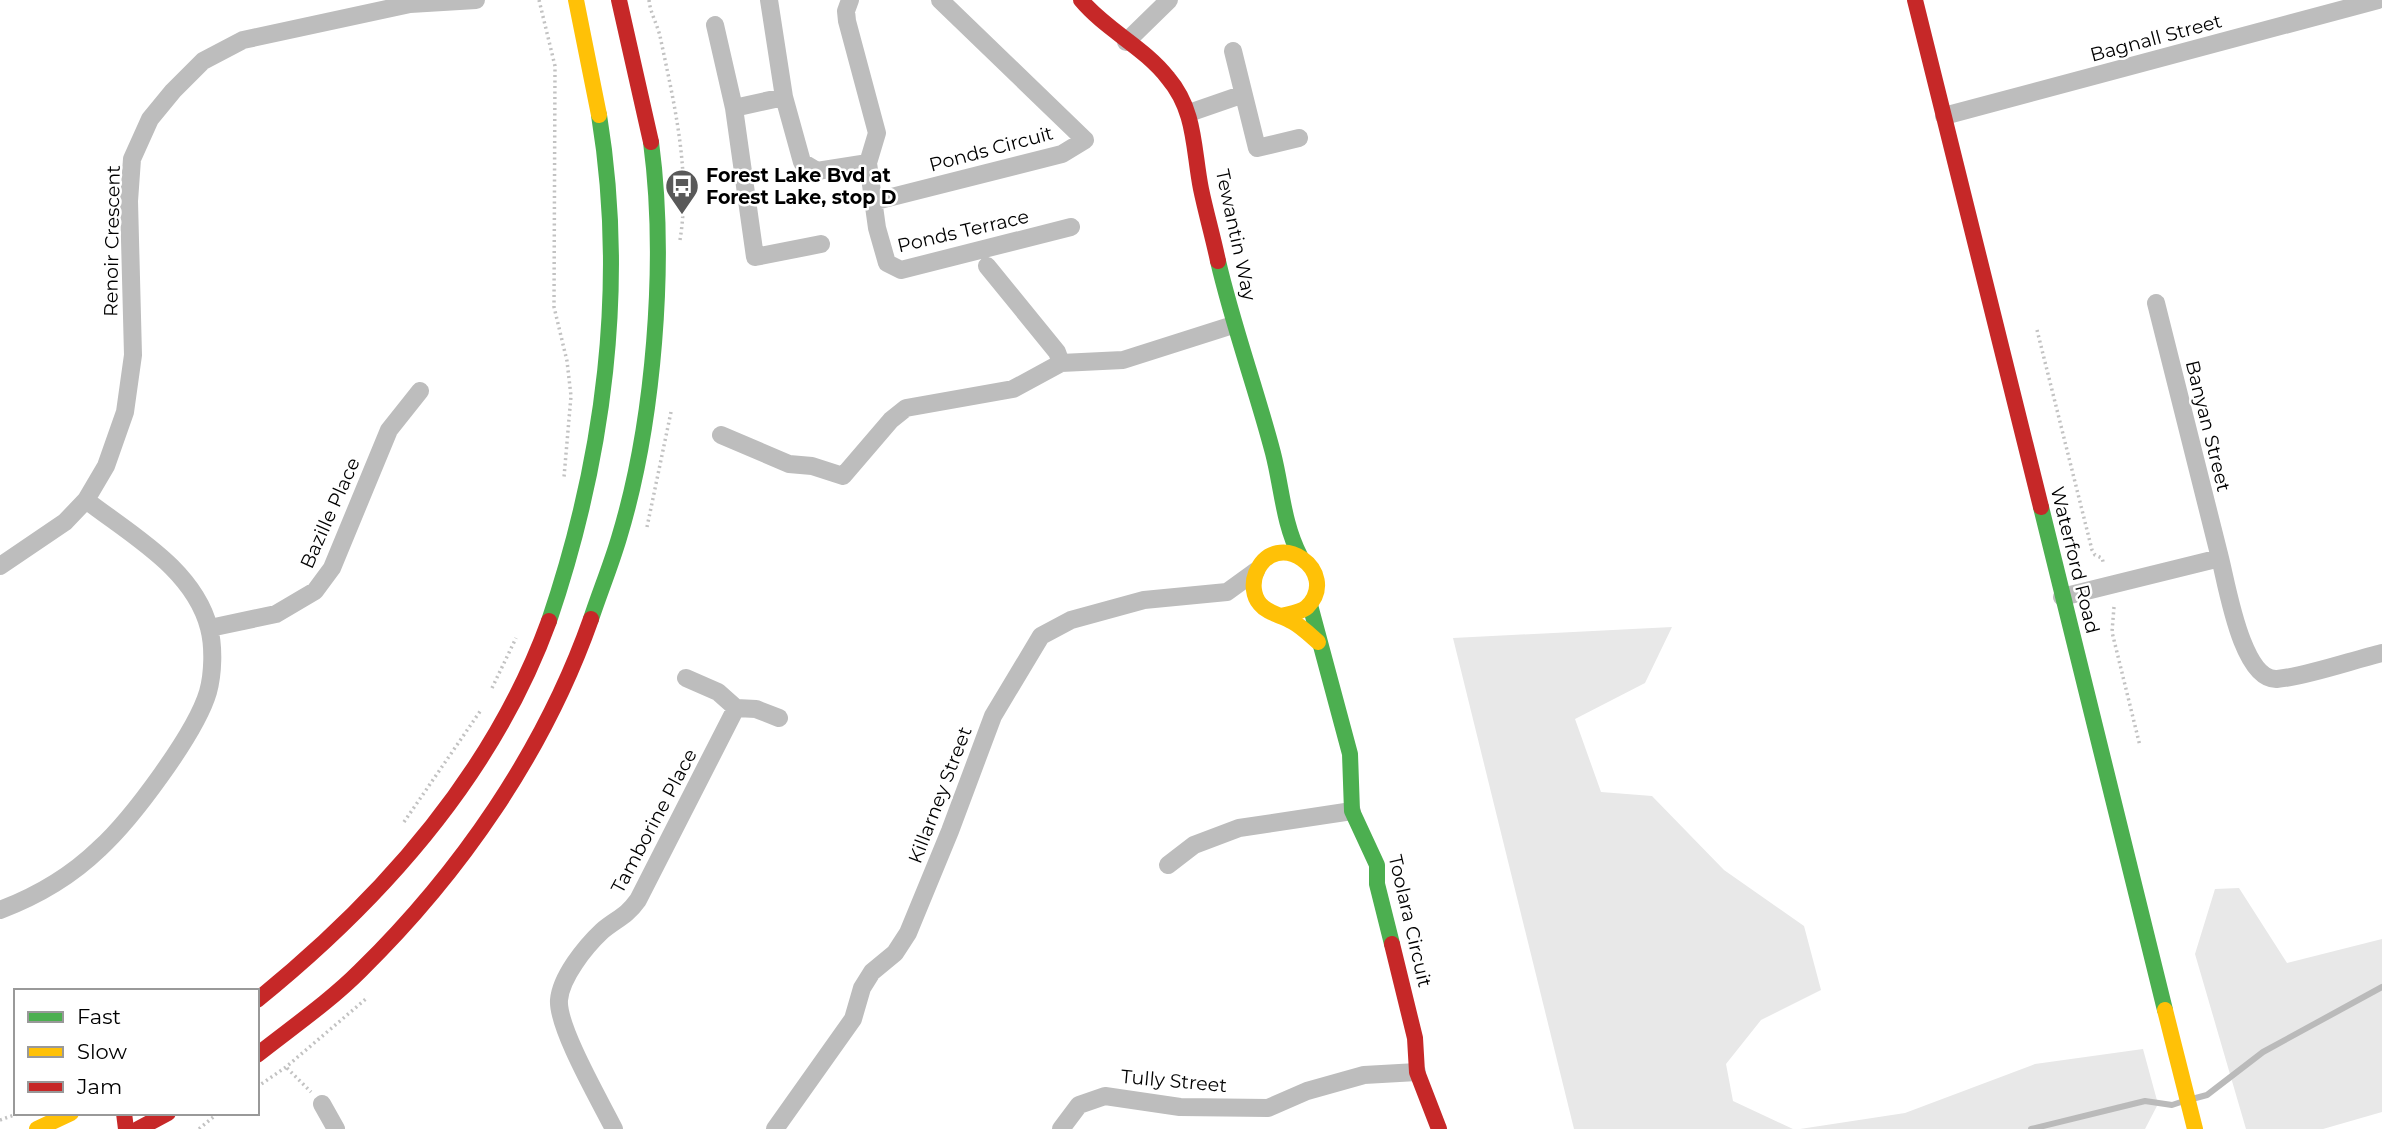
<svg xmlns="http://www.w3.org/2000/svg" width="2382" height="1129" viewBox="0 0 2382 1129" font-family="Montserrat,sans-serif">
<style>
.green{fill:#e8e8e8}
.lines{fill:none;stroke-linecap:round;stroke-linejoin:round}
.stream{stroke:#bababa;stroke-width:6}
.path{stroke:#c2c2c2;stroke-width:3.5;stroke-dasharray:2 3.5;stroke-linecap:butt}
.street{stroke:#bdbdbd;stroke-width:18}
.fast{stroke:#4caf50;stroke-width:16}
.slow{stroke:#ffc107;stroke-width:16}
.jam{stroke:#c62828;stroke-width:16}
.labels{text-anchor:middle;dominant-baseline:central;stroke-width:5;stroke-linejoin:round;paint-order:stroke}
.street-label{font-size:19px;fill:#000;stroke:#fff}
.poi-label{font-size:19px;font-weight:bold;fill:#000;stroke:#fff;text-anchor:start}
</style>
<rect width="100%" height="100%" fill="#fff"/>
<path class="green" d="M1672,627L1645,683L1575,719L1601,792L1652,796L1724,870L1804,926L1821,990L1761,1020L1726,1064L1733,1101L1793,1129H1574L1453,638Z
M2239,888L2287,963L2382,939V1112L2323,1129H2246L2195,954L2215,889Z
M2143,1049L2158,1104L2145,1129H1800L1905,1113L2035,1064Z"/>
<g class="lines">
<path class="stream" d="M2192,1099L2207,1095L2263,1052L2382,987
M2031,1129L2145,1101L2172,1105L2181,1102"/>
<path class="path" d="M539,0L555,66L554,307L567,361L571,396L564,477
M649,0C650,12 657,24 660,36C674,103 691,172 680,240
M2037,330L2092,550L2095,555L2102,558L2104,565
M647,527L671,412
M2114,607L2112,632L2140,746
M492,688L516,638
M404,822L481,710
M287,1068L311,1092
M257,1087L286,1067L367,998
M0,1120L20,1113
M199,1129L218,1113"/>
<path class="street" d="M769,0L784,97L802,162L817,171L868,163
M850,0L846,11L847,21L877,133L868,163L877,228L887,263L901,270L1071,227
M715,25L734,108L755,257L821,244
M1126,42L1169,0
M1233,51L1257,148L1299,138
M734,108L784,97
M1189,113L1241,95
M1944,116L2378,0
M872,202L1062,154L1085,140L940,0
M987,266L1057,352L1061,363
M2156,303L2220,558
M721,435L789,464L812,466L843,476L891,420L906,408L1013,389L1061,363L1123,360L1233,325
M0,566L65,522L86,500L106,466L125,412L133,355L129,201L132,159L150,119L173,91L203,61L243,40L410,4L476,0
M2062,597L2220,558C2227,585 2242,681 2277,679C2304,677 2353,660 2382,653
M210,628L276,614L315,591L332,568L389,430L420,391
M686,678L718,692L736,708L756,709L779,718
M1168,865L1194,845L1239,828L1352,811
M0,910C37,896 70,877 99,849C132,819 196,733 208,692C213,674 214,647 209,628C194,569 131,535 86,500
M322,1104L336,1129
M614,1129C600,1101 557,1027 559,1000C561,977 585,947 602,931C616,919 626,917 638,900L736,708
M775,1129L853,1019L862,988L872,972L895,953L908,933L950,831L993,716L1041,636L1071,620L1144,600L1227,592L1256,571
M1061,1129L1079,1105L1105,1096L1180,1107L1268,1108L1307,1091L1364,1075L1417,1072"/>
<path class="fast" d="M1218,261C1233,326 1256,388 1273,453C1282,488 1283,523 1300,556
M2041,507L2165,1010
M1310,605L1350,754L1352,811L1377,865V884L1392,944
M591,619C600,592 611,565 619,538C654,423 667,262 651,142
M549,621C604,459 627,286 599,115"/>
<path class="slow" d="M576,0L599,115
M1282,616C1289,614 1302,612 1307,607C1342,572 1276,525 1256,573C1252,583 1253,596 1260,604C1268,614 1282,615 1293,622C1302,627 1310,635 1318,642
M2165,1010L2195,1129
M37,1129L71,1113"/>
<path class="jam" d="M619,0L651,142
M1081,0C1106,30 1144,47 1168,78C1196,111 1193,149 1201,189C1206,213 1213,237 1218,261
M1915,0L2041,507
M1392,944L1415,1038L1417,1072L1439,1129
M257,1000C382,899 493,775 549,621
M257,1055C291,1028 329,1002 360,971C460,873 544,752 591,619
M124,1113L126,1129
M138,1129L168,1113"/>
</g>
<defs>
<g id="bus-pin" transform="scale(1.75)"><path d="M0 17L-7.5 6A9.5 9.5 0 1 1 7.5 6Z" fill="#595959" stroke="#fff"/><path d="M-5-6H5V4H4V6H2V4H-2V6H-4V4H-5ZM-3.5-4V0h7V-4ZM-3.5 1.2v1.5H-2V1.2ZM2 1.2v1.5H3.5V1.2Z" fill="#fff"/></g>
</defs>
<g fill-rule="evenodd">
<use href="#bus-pin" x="682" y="186"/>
</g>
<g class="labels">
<g class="street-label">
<text transform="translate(2156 38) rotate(-15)">Bagnall Street</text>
<text transform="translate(991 149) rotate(-15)">Ponds Circuit</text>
<text transform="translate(963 231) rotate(-13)">Ponds Terrace</text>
<text transform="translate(1236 235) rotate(78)">Tewantin Way</text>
<text transform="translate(112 241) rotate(-89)">Renoir Crescent</text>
<text transform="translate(2208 426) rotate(76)">Banyan Street</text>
<text transform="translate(330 513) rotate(-66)">Bazille Place</text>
<text transform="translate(2075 560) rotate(76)">Waterford Road</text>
<text transform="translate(940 795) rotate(-69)">Killarney Street</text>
<text transform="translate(654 821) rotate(-62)">Tamborine Place</text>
<text transform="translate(1410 921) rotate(77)">Toolara Circuit</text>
<text transform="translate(1174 1081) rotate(5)">Tully Street</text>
</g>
<g class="poi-label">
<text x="706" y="175">Forest Lake Bvd at<tspan x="706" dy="22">Forest Lake, stop D</tspan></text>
</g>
</g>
<rect x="14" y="989" width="245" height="126" fill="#ffffff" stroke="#999999" stroke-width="2"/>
<rect x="28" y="1012" width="35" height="10" fill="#4caf50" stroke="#999999" stroke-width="2"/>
<text x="77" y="1024" font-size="21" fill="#000000">Fast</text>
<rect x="28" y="1047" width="35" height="10" fill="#ffc107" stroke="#999999" stroke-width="2"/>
<text x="77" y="1059" font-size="21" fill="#000000">Slow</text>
<rect x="28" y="1082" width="35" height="10" fill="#c62828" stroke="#999999" stroke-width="2"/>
<text x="77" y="1094" font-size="21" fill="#000000">Jam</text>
</svg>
